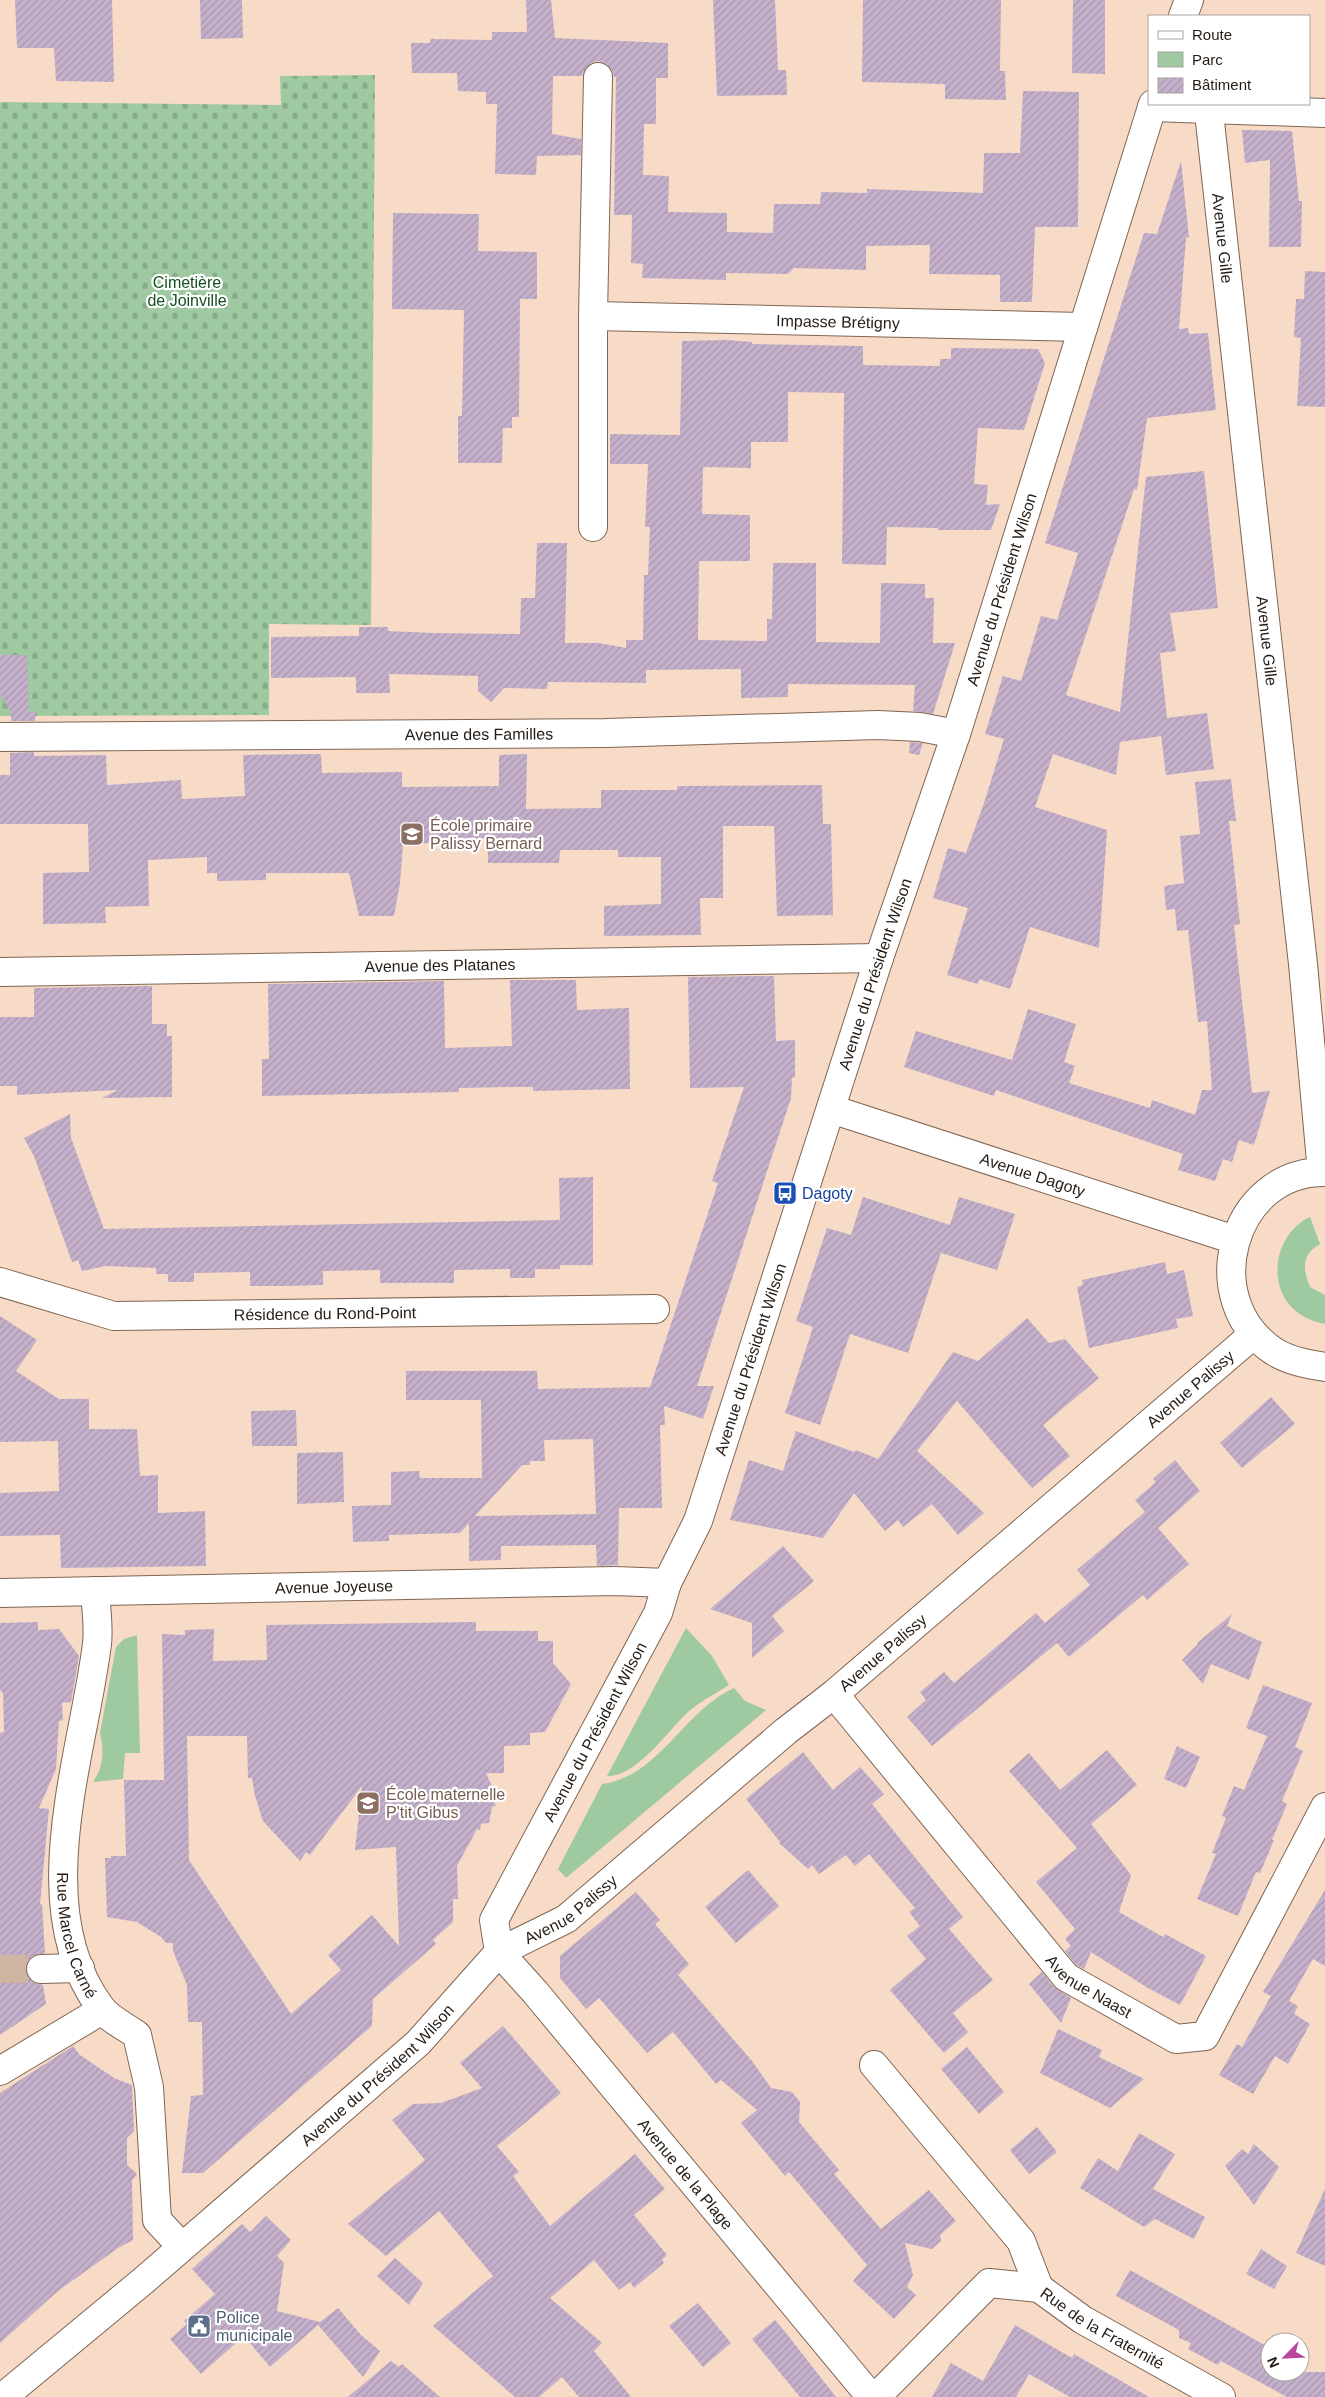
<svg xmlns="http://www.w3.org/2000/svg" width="1325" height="2397" viewBox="0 0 1325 2397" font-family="Helvetica,sans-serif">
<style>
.green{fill:#9ec9a1}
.cemetery{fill:url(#cemetery-stones)}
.building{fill:url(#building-hatch);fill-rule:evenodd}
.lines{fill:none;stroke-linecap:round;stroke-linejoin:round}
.minor-tunnel{stroke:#ceb5a2;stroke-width:28;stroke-dasharray:28 14;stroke-linecap:butt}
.minor-casing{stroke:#7f6553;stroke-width:30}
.minor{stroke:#fff;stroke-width:28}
.labels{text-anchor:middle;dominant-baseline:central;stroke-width:4.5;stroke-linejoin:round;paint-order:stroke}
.street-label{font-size:16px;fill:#261c14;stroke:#fff}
.park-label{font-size:16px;fill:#135120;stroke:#fff}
.education-label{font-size:16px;fill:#785e54;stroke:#fff;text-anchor:start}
.transit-label{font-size:16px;fill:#164399;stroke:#fff;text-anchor:start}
.service-label{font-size:16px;fill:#4e5e75;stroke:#fff;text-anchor:start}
</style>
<defs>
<pattern id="cemetery-stones" width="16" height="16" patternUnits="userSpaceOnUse" patternTransform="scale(1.25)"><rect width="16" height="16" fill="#9ec9a1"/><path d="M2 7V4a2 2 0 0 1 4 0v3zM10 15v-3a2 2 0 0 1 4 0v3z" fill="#88ac8a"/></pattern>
<pattern id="building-hatch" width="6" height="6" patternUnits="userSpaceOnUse" patternTransform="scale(1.25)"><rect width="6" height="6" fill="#c4b0cb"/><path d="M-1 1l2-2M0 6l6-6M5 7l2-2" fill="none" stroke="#a897ad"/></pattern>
</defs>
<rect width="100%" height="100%" fill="#f8dbc6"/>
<path class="green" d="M1310,1217L1320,1244C1301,1255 1303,1269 1310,1287L1325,1295V1324C1311,1321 1297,1315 1288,1303C1267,1275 1279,1231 1310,1217Z
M686,1628L712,1656L729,1685C715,1694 699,1702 687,1713C668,1731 635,1778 607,1776Z
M137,1635L140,1753H125L123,1779L93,1782C104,1766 104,1751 100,1733L116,1647L124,1639Z
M734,1688L745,1701L766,1710L566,1878L558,1869L602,1784C660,1776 683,1711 734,1688Z"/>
<path class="cemetery" d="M375,75L371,625L269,624V715L0,716V102L281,105L280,76Z"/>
<path class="building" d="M15,0H112L114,82L56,81L54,48H17Z
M200,0H242L243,38L201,39Z
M526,0H551L555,38L668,43V78H656V124H644L643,175L669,176L668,212L727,213V232L773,233L774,204H820L821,192L867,193V189L983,193L984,153H1020L1023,91L1079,92L1078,227H1035L1032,302H1000V275L929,274L930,245L866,246V270L794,268L788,274L726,273V280L642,278L643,264L631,263L632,215H614L616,77H614L612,70L606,64L599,61L591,63L585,69L582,76H553L552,134L581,139V155L537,156L536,175L495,174L497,104H486V92L458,91L457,73H412L411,43H430L431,39L492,40V32H527Z
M713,0H775L778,70H786L787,95L717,96Z
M863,0H1001L1000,71H1005L1006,100L945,99V84L862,82Z
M1073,0H1105V74L1072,73Z
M1242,130L1292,131L1299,201H1302L1301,247H1269L1270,160L1245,163Z
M1181,161L1189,238L1186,237L1179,329L1188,328L1189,334L1208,333L1216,410L1147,418L1137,490L1134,489L1066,695L1120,712L1146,477L1204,471L1218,608L1170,613L1176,651L1160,653L1167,718L1207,713L1214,769L1166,775L1161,736L1120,742L1116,775L1053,754L1035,807L1107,830L1099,948L1030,927L1010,989L979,979L978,984L947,975L968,908L933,898L948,848L966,853L984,803L1004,739L985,734L1003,676L1021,681L1041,616L1057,620L1078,553L1045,543L1144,233L1157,234Z
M393,213L479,214L478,251L537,252V299H520L519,417H512V428H503L502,463H458V416H462L464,310L392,309Z
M1305,271L1325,272V407L1297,406L1301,338L1294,337L1296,299H1304Z
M726,340L752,342V344L863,346V365L940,366V359H951V348L1038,349L1045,363L1024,430L978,428L974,484L988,485L986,505L1000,504L991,530H938V528L887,527L886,565L842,564L844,393L788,392V442H751V468L703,467L702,514L750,515V561H699L698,640L767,641V619H772L773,563H816V642L880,643L881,583L925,584V598H934L933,643H955L933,714L913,711L915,685L788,684V697L741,698V669L646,670V683L548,682L547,689L504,688L491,702L478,691V676L389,674L390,693H356V677L271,678V637L359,636V627H388V631L434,633L520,634L521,598H535L537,543H567L565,643H599L626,648V640H643L644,575H648L650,527H645L648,464H610V434L680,435L682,341Z
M0,655H27L29,712H36L35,721H11V714L0,692Z
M910,742L923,743L919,755L909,753Z
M34,752V756L106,755L107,785L181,780L182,799L245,796L243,755L321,754L322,773L402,772V787L499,786V755L527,754L526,809L601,808V790H677V786L822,785L823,824H831L833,915L777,916L774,826H723V898H700L701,935L604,936V906L661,904V857H618V850H560L559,863H488V838L403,845L400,883L394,916H359L349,873H266V880L217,881V873H207V857L148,860L149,906L105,907L106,923L43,924V873L89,872L88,824H0V775H10V753Z
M1231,779L1236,821H1229L1240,924L1234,925L1252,1093L1270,1091L1254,1145L1239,1140L1232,1162L1223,1159L1215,1181L1178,1170L1183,1154L996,1090L994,1096L904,1067L916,1031L1012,1060L1028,1009L1076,1024L1064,1062L1075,1066L1069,1083L1150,1108L1152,1100L1195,1115L1202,1090H1212L1207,1021L1198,1022L1188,930L1177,931L1175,909L1166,910L1164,886L1184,883L1180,836L1200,834L1195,782Z
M774,976L776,1041L795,1040V1077L792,1078L791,1098L697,1386H714L703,1419L664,1406L665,1425H660L662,1508H619L618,1565L597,1566L596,1545L501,1546V1560L469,1561V1523L460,1533L389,1535V1541L353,1542L352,1506L391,1505V1472L419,1471L420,1478H482L481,1400H406V1371H537L538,1389L650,1387L718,1183L712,1181L744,1087L690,1088L688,977ZM593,1439L596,1514L475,1516L522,1465H530V1461H545L544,1440Z
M510,980H576L577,1010L629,1008L630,1089L533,1091V1087H508L459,1088V1092L262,1096V1059H269L268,984L444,981L445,1048L512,1046Z
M152,986V1024H167V1036H172V1097L102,1098L118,1090L17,1095V1086H0V1017H34V988Z
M70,1114L71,1138L104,1229L560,1220L559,1178L593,1177V1265H560V1269H535V1278H510V1269L454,1270V1283H380V1270L323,1271V1285L285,1286H250V1272L194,1273V1282H168V1274H156V1268L106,1266L82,1271L78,1260L72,1262L34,1156L24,1138Z
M863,1197L950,1225L959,1197L1015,1214L997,1270L941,1253L908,1353L850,1334L820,1425L785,1413L813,1327L796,1321L827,1228L851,1235Z
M1165,1262L1167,1274L1184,1270L1193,1316L1176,1319L1178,1328L1089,1348L1077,1287L1083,1285L1082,1280Z
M0,1316L37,1340L16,1371L59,1399H89V1429H137L140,1476L158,1475V1513L205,1511L206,1566L61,1568L60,1535L0,1536V1493L59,1491L58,1441L0,1442Z
M1027,1318L1049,1343L1065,1339L1099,1378L1043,1425L1070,1456L1032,1488L957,1401L917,1451L984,1513L958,1535L932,1504L903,1527L898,1520L885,1531L854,1493L823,1538L730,1520L749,1460L783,1471L796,1431L854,1452L856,1450L878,1459L953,1352L978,1361Z
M1271,1397L1295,1424L1242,1468L1220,1443Z
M296,1410L297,1446H252L251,1411Z
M343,1452L344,1502L297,1504V1453Z
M1175,1460L1200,1491L1158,1528L1189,1564L1147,1600L1143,1595L1069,1657L1057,1643L932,1746L907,1717L926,1700L920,1692L944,1672L954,1683L1036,1613L1045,1623L1090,1585L1077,1570L1145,1512L1135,1500L1156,1482L1153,1479Z
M783,1546L814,1581L772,1616L784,1631L752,1658V1623L710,1609Z
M1232,1614L1227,1626L1262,1642L1249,1680L1211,1664L1203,1684L1182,1660L1198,1644L1197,1643Z
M38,1622V1630L59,1629L79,1656L71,1702L62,1703L63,1720L59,1721L56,1769L39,1808L49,1809L40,1904H42L45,1953L32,1956L27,1962L25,1970L28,1978L33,1982L43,1985L46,2004L0,2035V1733L4,1732L3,1693L0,1690V1623Z
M476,1622V1631H538V1641H553V1663L571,1684L545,1732L530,1733V1745L504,1746V1773H486L498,1800L494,1801L496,1806L492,1807L489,1823L481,1824L480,1830L477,1829L457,1866L458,1899H453V1922L433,1940L436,1944L373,1999L372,2026L366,2031L203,2173H182L191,2096L203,2095L202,2022H188L187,1985L173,1951V1943H166L161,1937L137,1922L107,1917L105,1858H111V1856H126L124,1780H164L162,1634L185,1635V1630L214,1629L213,1661L267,1660L266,1625ZM187,1736H247L248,1778H252L255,1796L263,1821L300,1861L306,1852L310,1855L362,1786L355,1850L396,1847L399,1946L372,1915L328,1955L341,1970L291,2014L189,1860Z
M1263,1685L1312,1703L1295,1747L1303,1751L1282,1801L1287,1804L1272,1840H1274L1260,1873L1256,1872L1238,1916L1197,1899L1216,1854L1212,1853L1226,1818L1222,1816L1234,1786L1244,1790L1267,1736L1246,1728Z
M1177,1746L1200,1757L1186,1788L1164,1779Z
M1107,1750L1137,1785L1091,1824L1131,1875L1119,1912L1163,1937L1165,1934L1206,1956L1180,2005L1148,1988L1091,1952L1084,1969L1076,1965L1065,1951L1071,1946L1065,1939L1075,1929L1036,1882L1077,1848L1009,1771L1029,1753L1060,1790Z
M803,1752L833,1790L860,1767L884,1794L872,1804L963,1917L949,1929L993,1980L953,2013L968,2032L944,2053L890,1990L926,1959L907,1936L920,1926L909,1912L915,1908L869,1854L855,1866L846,1855L819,1874L812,1865L808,1869L779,1843L780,1842L746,1799Z
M748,1870L779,1906L736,1943L705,1907Z
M1325,1890V1966L1313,1959L1289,2001L1298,2006L1294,2014L1310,2024L1288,2064L1275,2056L1253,2094L1219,2075L1237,2044L1242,2047L1271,1996L1263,1992Z
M636,1892L660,1920L655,1924L689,1964L678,1975L752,2061L771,2088L792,2092L800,2102L799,2122L839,2170L834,2174L881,2229L929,2190L956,2221L940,2235L941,2241L932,2249L905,2243L913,2275L907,2287L916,2295L894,2319L853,2281L867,2265L789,2172L785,2176L741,2123L757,2110L721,2080L716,2084L673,2032L647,2053L599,1998L586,2009L560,1978V1956Z
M1042,1972L1054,1987L1071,1998L1061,2023L1029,1984Z
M503,2026L561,2093L497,2146L519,2172L513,2176L550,2226L635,2154L665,2189L634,2215L667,2255L662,2260L664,2263L634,2288L630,2282L619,2290L594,2260L550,2298L602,2343L594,2351L631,2397H579L562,2377L539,2397H515L433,2326L493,2276L439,2211L386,2256L348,2224L425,2160L392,2120L413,2104L441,2103L482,2088L460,2063Z
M1058,2029L1102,2050L1099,2057L1144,2079L1110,2108L1040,2073Z
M73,2046L80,2055L114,2078L132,2085L134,2131L127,2138V2165L137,2174L132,2180L133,2240L118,2248L58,2291L0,2343V2093Z
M967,2047L1004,2092L979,2114L941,2069Z
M1037,2127L1057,2152L1029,2174L1010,2150Z
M1139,2133L1175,2154L1153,2189L1205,2217L1194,2239L1155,2219L1144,2227L1080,2188L1098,2158L1118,2171Z
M1254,2144L1279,2167L1254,2205L1225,2166L1242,2149L1248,2154Z
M1325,2189V2266L1296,2253Z
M266,2216L291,2240L277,2256L284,2263L277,2311L320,2322L338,2308L361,2335L380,2351L363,2377L318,2325L270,2367L244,2336L201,2374L170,2339L187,2324L184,2321L215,2294L192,2269L242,2224L250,2232Z
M1261,2249L1287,2266L1274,2289L1246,2274Z
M395,2258L423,2283L409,2305L377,2276Z
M1130,2270L1270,2348V2372H1325V2397H1287L1221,2361L1218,2365L1188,2349L1191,2343L1179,2338V2330L1116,2296Z
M698,2303L731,2343L703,2367L669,2326Z
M775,2320L786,2333L836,2397H800L752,2339Z
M1015,2325L1072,2358L1074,2354L1149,2397H1070L1029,2374L1016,2397H932L951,2363L983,2381Z
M391,2361L399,2367L402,2364L440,2397H348Z"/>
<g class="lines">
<path class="minor-tunnel" d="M0,1969H41"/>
<g class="minor-casing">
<g id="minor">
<path d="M1183,16L1189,0"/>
<path id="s1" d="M1208,104L1303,964L1322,1172"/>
<path d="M1152,107L1325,113"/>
<path id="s2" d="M593,316L1083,327"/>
<path d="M593,527V316L598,77"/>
<path id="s3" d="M0,737L606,733L878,725L920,727L956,734"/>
<path id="s4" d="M0,972L879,958"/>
<path id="s5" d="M831,1109L1235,1240"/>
<path d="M1325,1172C1231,1171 1196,1302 1275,1352C1290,1361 1307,1364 1325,1367"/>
<path id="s6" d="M0,1282L114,1316L655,1309"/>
<path id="s7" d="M95,1591C96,1608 99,1627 97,1644C83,1756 26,1908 101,2008C109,2019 126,2027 137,2035L149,2087L157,2220L182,2247"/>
<path id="s8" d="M0,1593L615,1581L667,1583"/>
<path id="s9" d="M834,1694L1066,1977L1176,2039L1205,2036L1325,1807"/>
<path id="s10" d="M499,1952L494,1920L658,1613L667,1583L698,1521L879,958L956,734L1153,104"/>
<path id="s11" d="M499,1952L535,1992L871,2397"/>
<path d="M41,1969L80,1968"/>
<path d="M874,2065L1021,2241L1039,2288"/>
<path d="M0,2071L102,2010"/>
<path id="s12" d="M3,2397L143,2281L418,2043L499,1952L566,1919L786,1731L834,1694L1254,1334"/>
<path id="s13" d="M876,2397L989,2283L1039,2288L1083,2320L1221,2397"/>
</g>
</g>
<use href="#minor" class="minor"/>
</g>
<defs>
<g id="school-square" transform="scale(1.25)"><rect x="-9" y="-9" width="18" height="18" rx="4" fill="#8d6e63" stroke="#fff"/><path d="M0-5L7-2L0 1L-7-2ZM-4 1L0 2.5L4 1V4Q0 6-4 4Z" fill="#fff"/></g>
<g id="bus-square" transform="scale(1.25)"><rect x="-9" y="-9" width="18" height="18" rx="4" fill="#1a4fb4" stroke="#fff"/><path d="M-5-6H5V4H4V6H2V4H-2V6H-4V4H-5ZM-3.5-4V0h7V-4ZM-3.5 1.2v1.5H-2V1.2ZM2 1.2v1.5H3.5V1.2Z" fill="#fff"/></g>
<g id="civic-square" transform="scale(1.25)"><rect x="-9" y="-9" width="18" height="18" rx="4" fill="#5c6f8a" stroke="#fff"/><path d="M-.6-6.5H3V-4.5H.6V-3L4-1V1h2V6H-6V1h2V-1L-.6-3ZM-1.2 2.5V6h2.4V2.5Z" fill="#fff"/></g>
</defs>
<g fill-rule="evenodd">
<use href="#school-square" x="412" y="834"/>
<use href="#bus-square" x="785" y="1193"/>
<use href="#school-square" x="368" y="1803"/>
<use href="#civic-square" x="199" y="2326"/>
</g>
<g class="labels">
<g class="street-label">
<text stroke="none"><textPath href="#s1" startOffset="135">Avenue Gille</textPath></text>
<text stroke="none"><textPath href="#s2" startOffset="245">Impasse Brétigny</textPath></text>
<text stroke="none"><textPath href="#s10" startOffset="1461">Avenue du Président Wilson</textPath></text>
<text stroke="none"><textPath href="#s1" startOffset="540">Avenue Gille</textPath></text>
<text stroke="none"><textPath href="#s3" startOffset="479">Avenue des Familles</textPath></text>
<text stroke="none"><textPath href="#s4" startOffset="440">Avenue des Platanes</textPath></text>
<text stroke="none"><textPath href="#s10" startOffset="1056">Avenue du Président Wilson</textPath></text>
<text stroke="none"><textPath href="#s5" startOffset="212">Avenue Dagoty</textPath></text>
<text stroke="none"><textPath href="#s6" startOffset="330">Résidence du Rond-Point</textPath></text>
<text stroke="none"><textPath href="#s10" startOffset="651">Avenue du Président Wilson</textPath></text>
<text stroke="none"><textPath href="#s12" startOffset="1561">Avenue Palissy</textPath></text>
<text stroke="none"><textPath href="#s8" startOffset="334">Avenue Joyeuse</textPath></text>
<text stroke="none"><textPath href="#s12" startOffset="1156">Avenue Palissy</textPath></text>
<text stroke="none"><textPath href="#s10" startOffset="246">Avenue du Président Wilson</textPath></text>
<text stroke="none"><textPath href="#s12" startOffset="751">Avenue Palissy</textPath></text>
<text stroke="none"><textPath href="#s7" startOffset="349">Rue Marcel Carné</textPath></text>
<text stroke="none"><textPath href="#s9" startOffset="390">Avenue Naast</textPath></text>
<text stroke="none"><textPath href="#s12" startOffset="494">Avenue du Président Wilson</textPath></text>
<text stroke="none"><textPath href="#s11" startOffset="290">Avenue de la Plage</textPath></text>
<text stroke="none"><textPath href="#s13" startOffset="286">Rue de la Fraternité</textPath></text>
</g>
<g class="park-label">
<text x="187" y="282">Cimetière<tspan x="187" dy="18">de Joinville</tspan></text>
</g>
<g class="education-label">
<text x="430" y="825">École primaire<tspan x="430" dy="18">Palissy Bernard</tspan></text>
<text x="386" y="1794">École maternelle<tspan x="386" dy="18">P'tit Gibus</tspan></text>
</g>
<g class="transit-label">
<text x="802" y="1193">Dagoty</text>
</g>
<g class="service-label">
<text x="216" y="2317">Police<tspan x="216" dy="18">municipale</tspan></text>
</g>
</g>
<rect x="1148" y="15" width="162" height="90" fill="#ffffff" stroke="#a8a4a1"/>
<rect x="1158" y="31" width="25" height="8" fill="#ffffff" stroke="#a8a4a1"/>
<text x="1192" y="40" font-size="15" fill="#261c14">Route</text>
<rect x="1158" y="52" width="25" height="15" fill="#9ec9a1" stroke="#a8a4a1"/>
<text x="1192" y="65" font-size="15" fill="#261c14">Parc</text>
<rect x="1158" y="78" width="25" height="15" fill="url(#building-hatch)" stroke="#a8a4a1"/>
<text x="1192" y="90" font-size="15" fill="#261c14">Bâtiment</text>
<g transform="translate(1285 2357) rotate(246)"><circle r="24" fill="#ffffff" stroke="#a8a4a1"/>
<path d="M0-4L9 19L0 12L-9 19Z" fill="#b9459f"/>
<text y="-8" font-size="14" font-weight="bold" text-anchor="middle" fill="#261c14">N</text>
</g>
</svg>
